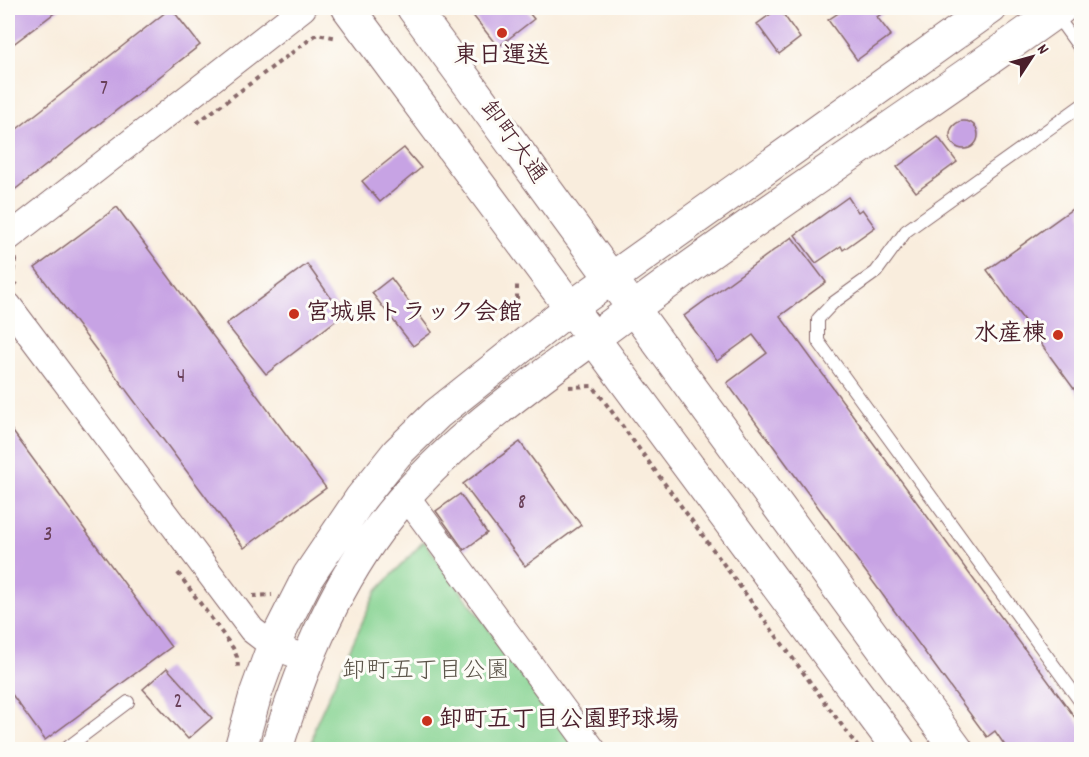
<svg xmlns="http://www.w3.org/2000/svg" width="1089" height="757" viewBox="0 0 1089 757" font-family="Dekko,'Klee One',sans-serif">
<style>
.green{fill:#86d392;stroke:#68795e;stroke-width:1.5}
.building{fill:#c7a3e4}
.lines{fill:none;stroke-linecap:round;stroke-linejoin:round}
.service-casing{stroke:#876769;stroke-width:14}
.minor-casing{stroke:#876769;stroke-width:28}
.tertiary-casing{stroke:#876769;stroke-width:34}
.path{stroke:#876769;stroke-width:4;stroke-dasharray:4.5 4.5;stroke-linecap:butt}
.service{stroke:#fff;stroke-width:12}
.minor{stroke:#fff;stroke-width:26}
.tertiary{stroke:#fff;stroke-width:32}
.poi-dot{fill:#c8321e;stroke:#fdfcf7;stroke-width:2}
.labels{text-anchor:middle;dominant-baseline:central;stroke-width:6;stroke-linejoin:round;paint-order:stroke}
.number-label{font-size:21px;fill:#694059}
.poi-label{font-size:24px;font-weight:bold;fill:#4a1f2b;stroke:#fdfcf7;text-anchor:start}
.street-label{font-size:24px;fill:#4a1f2b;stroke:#fdfcf7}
.park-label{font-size:24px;fill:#5c554a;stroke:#fdfcf7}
</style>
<rect width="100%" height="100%" fill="#fdfcf7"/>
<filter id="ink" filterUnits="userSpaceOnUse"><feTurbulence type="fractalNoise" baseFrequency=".0167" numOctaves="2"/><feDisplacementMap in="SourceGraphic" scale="12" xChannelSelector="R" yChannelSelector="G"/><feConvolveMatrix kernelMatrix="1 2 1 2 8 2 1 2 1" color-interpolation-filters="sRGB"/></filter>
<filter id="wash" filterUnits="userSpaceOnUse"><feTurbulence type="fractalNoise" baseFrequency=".008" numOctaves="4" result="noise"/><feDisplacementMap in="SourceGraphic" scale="24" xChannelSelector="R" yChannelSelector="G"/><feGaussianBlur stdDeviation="1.35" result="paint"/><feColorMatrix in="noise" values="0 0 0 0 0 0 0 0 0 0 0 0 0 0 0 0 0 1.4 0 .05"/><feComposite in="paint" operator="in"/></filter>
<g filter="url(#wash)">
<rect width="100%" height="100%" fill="#f9eddd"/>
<path class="green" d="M424,541L578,750H311L315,726L376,592Z"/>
<g id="blocks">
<path class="building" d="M8,8H61L8,48Z
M171,8L200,45L8,195V136Z
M467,8H525L534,19L498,47Z
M779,8L800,38L779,54L757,24Z
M846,8H890L877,17L891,35L857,60L828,20Z
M950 135a14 14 0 1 1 28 0a14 14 0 1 1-28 0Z
M938,137L957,162L916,192L897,167Z
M404,148L421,168L380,202L362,181Z
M848,197L858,212L862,209L875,227L843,250L841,246L816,263L795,235Z
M1082,202V400L987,270Z
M117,207L326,488L244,548L35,268Z
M792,237L826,282L780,316L1082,727V750H1008L995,731L987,737L727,383L767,353L753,335L717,361L684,316Z
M307,264L343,315L266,374L226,324Z
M391,278L432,332L413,346L372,293Z
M8,425L171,647L45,740L8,689Z
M520,442L581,525L525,566L463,484Z
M460,494L487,533L464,550L436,511Z
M167,668L212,718L188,739L143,689Z"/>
</g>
</g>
<g filter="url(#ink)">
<use href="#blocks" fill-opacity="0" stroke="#876769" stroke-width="1.5"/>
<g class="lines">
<g class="service-casing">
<path id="service" d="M1055,14L1082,51
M1082,105L906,231L876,272L833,303L818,319V341L1082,704
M64,750L128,702"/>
</g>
<g class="minor-casing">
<path id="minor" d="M8,238L303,8
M8,305L252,630L273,646L307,659
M406,496L593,750"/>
</g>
<g class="tertiary-casing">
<path id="tertiary" d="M348,8L899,750
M413,8L957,750
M240,750L256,693L273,646L309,575L361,498L397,453L437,414L570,308L991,8
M276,750C300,672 330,595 379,529C447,437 544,376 634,308C773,204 920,110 1061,8"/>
</g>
<path class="path" d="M197,123L317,34L338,38
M16,258L12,278L17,285
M517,317V283
M569,387L593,386L860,750
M178,573L233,648L237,657L238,667
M253,596L272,595"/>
<use href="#service" class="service"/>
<use href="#minor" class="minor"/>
<use href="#tertiary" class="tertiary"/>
</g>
</g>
<g class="poi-dot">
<circle cx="502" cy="33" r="6"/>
<circle cx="294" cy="314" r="6"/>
<circle cx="1058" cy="335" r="6"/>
<circle cx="427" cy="721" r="6"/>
</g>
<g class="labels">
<g class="number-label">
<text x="104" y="90">7</text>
<text x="181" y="378">4</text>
<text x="522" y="504">8</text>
<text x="48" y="536">3</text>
<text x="178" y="703">2</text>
</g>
<g class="poi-label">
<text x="502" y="57" text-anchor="middle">東日運送</text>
<text x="306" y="314">宮城県トラック会館</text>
<text x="1046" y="335" text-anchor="end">水産棟</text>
<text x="439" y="721">卸町五丁目公園野球場</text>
</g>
<g class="street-label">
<text transform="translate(512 143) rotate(54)">卸町大通</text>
</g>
<g class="park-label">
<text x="426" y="672">卸町五丁目公園</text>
</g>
</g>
<rect width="1089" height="757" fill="none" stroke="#fdfcf7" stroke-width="30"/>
<g transform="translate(1032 57) rotate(54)" stroke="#fdfcf7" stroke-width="4.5" paint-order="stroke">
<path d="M0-4.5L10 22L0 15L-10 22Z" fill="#4a1f2b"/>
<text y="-9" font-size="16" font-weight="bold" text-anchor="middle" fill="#4a1f2b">N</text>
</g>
</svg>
